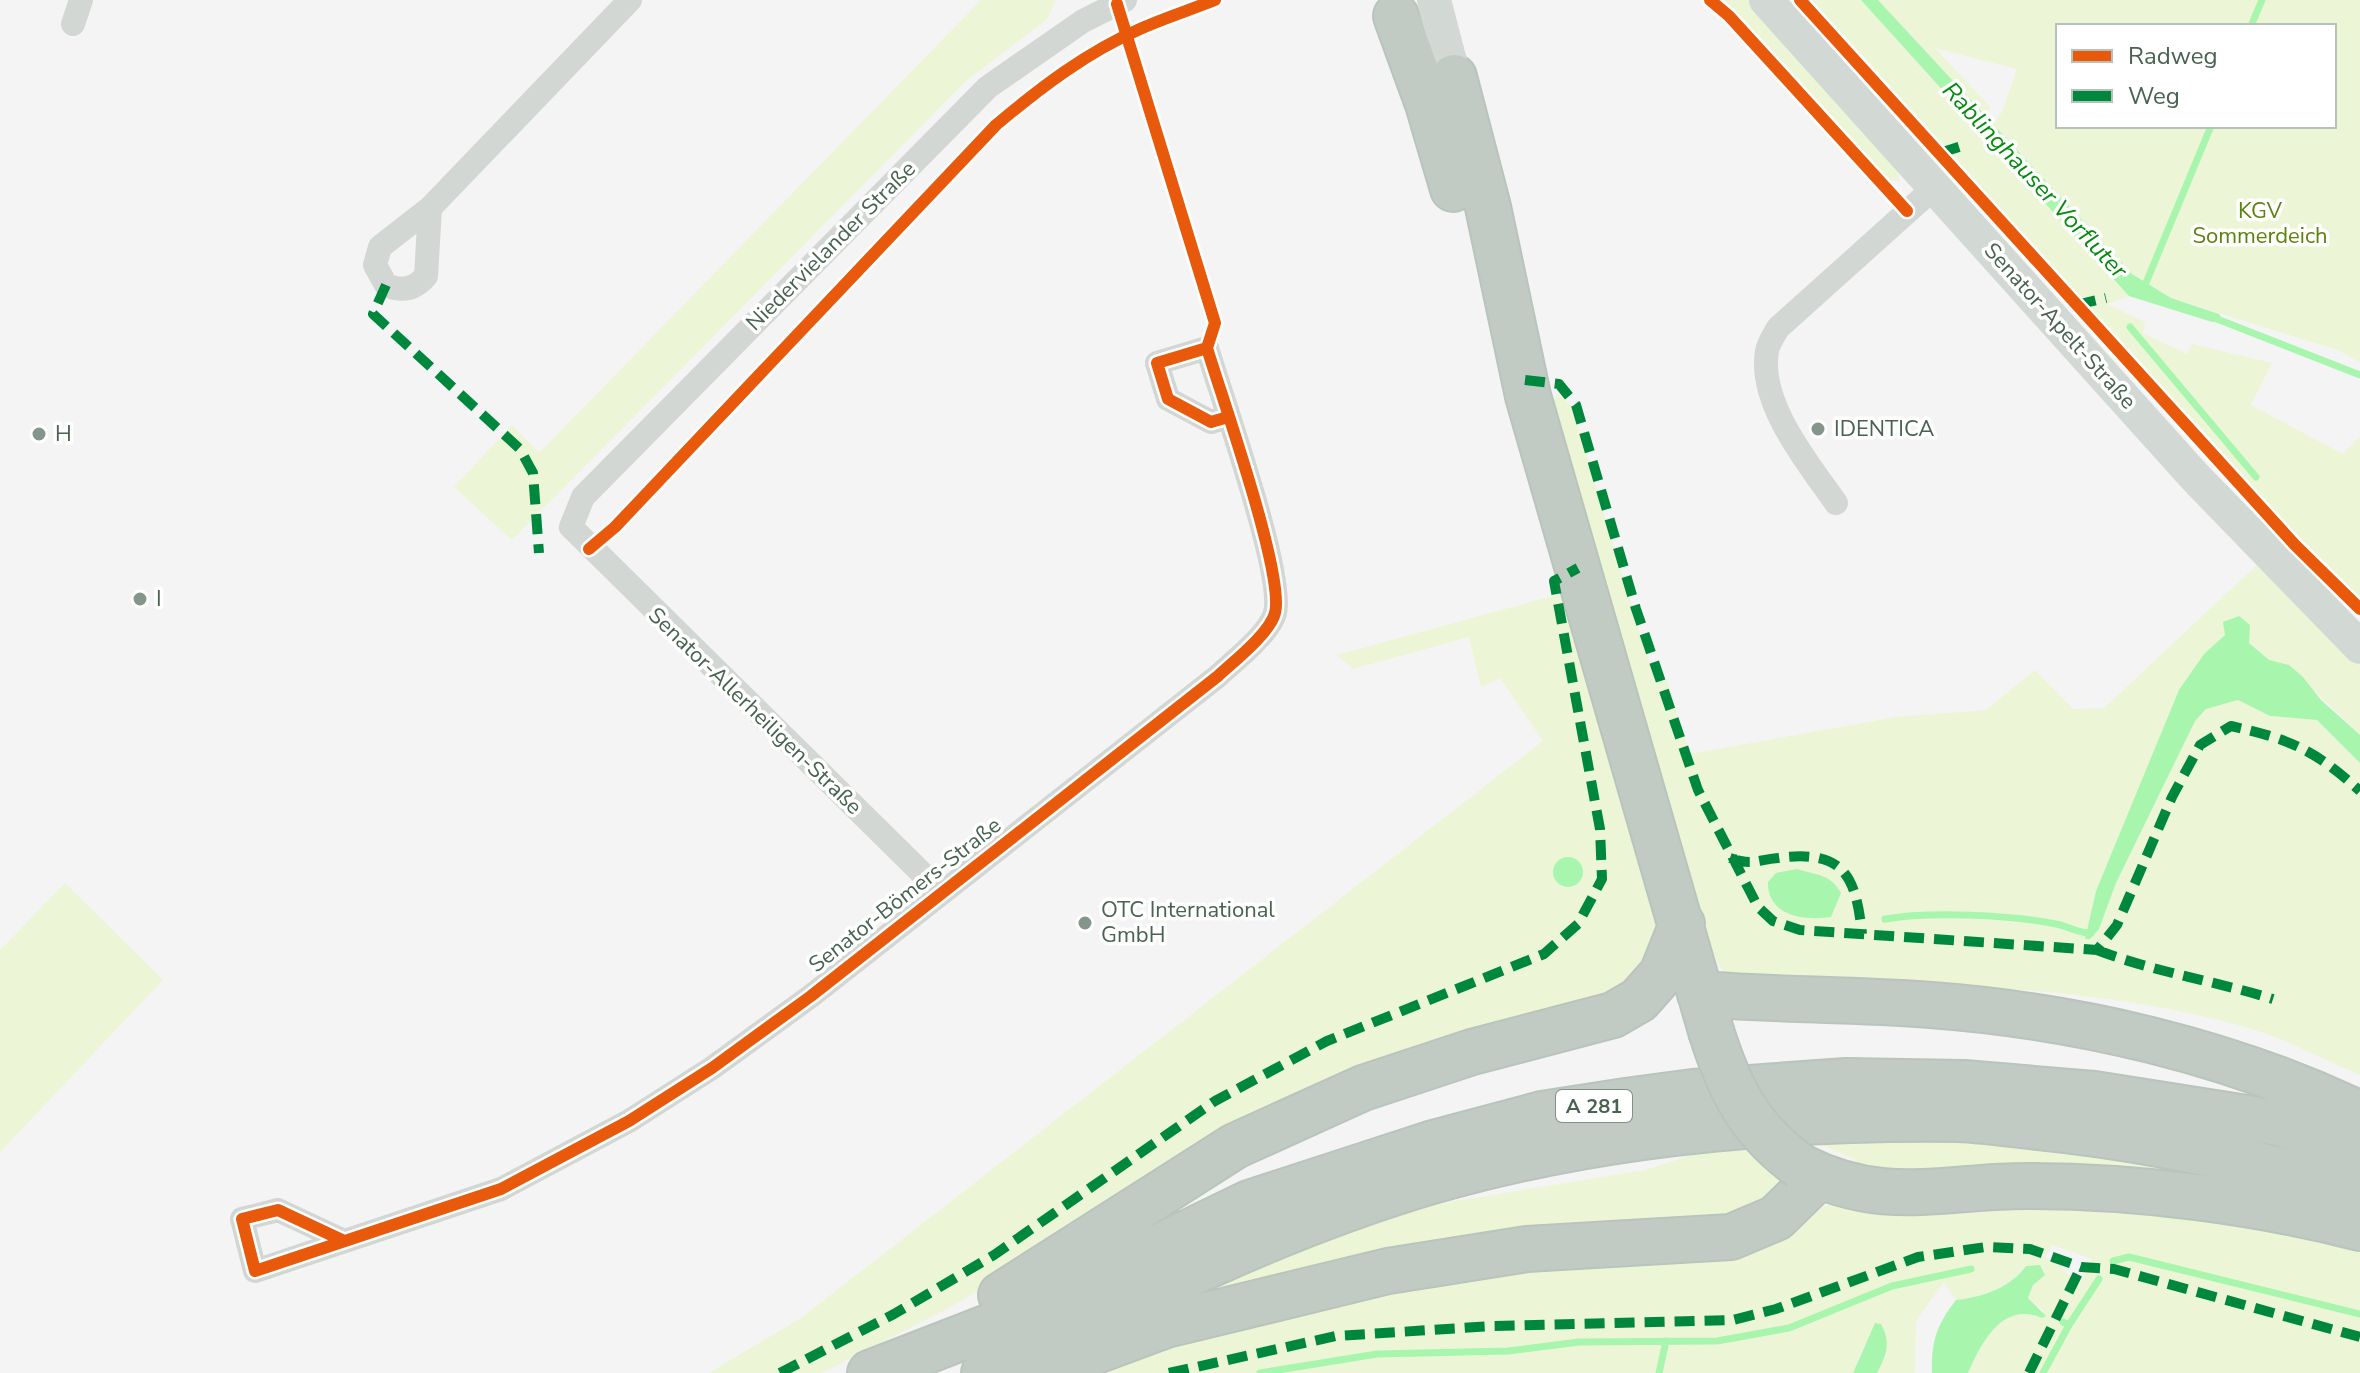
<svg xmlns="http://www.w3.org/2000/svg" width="2360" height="1373" viewBox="0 0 2360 1373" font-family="'Nunito Sans',sans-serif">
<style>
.green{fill:#edf5d7;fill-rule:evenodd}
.water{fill:#a8f5ad}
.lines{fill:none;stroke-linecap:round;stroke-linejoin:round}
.stream{stroke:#a8f5ad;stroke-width:7}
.highway-casing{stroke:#b8c4bc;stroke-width:48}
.street{stroke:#d2d7d4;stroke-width:24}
.secondary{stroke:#d2d8d4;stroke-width:34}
.highway{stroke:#c1cbc4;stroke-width:44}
.highway-bridge-casing{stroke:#b8c4bc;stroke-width:48;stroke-linecap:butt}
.highway-bridge{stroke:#c1cbc4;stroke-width:44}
.quiet{stroke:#00873e;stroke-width:10;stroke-dasharray:20 10;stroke-linecap:butt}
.cycleway-casing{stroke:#fff;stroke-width:17}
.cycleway{stroke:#e8590c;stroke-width:12}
.poi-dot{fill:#849689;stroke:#fff;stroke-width:3}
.labels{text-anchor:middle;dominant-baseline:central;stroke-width:7;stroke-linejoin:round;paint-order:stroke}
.shield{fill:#fff;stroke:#7f9284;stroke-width:2}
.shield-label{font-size:20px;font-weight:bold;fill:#486350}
.park-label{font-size:22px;fill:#5b820e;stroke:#fff}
.street-label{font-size:22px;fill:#486350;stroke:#fff}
.poi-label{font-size:22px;fill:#486350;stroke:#fff;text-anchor:start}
.water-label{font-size:24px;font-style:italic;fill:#058a0c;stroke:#fff}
</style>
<rect width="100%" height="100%" fill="#f4f4f4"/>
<path class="green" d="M981,0H1056L1047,19L965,82L512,540L454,487L512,425L539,453Z
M1722,0H1750L1898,169L1899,181L1888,180Z
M1812,0H1861L2119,282L2129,296L2107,304L2145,322L2143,333L2187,354L2192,344L2272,363L2251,405L2343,454L2360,436V600L2290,532Z
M1878,0H2360V362L2337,350L2171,298L2132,274L1992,126L2002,112L2017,69L1935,48L1991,108L1982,115ZM2058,26H2334V126H2058Z
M1557,394L1572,406L1646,653L1656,683L1667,680L1690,754L1896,717L1986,710L2035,670L2073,709L2104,708L2258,564L2360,666V735L2288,665L2269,661L2249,643L2225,635L2204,654L2096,891L2085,939L2099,928L2116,883L2195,720L2205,709L2238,700L2270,716L2317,720L2360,763V1075C2322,1059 2282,1037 2242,1026C2077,981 1906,984 1736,981L1723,971L1709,949L1551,404Z
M1567,592L1661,934L1632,990L1070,1236L949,1308L822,1373H709L801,1318L1543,741L1500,678L1481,687L1469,637L1353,669L1337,655Z
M65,883L163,980L0,1152V950Z
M1878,1139L2001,1143L2082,1151L2271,1185L1868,1171L1854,1159L1817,1143Z
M1743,1148L1781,1180L1780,1200L1751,1218L1196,1296L1327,1240L1425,1206L1645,1170L1695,1154Z
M1835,1203L2090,1205L2360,1239V1373H1968C1982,1341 2003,1301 2042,1318L2043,1310L2028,1298L2033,1285L2045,1275L2040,1265L2026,1266C2010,1287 1983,1297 1956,1300L1944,1282L1916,1321L1915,1373H1877L1886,1357L1864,1345L1853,1373H1090L1159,1348L1317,1303L1797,1225L1825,1206ZM2052,1245L2092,1259L2079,1286L2060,1265L2045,1258Z"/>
<path class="water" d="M1861,0H1878L2132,274L2171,298L2219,314L2223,321L2212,322L2129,296Z
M2239,616L2250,625L2249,643L2269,660L2289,665L2303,677L2321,700L2360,735V763L2317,720L2270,716L2238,700L2206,709L2195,721L2116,883L2099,929L2090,939H2085L2096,891L2179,690L2204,654L2225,635L2223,622Z
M1553 872a15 15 0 1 1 30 0a15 15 0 1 1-30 0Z
M1797,869C1816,875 1831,874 1841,893L1831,917C1804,921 1767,916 1768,882L1776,873Z
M2040,1265L2045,1275L2033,1285L2028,1298L2046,1316L2042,1318C2003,1301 1982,1341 1968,1373H1932C1931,1342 1937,1324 1956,1300C1983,1297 2010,1288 2026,1266Z
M1875,1323L1881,1324C1891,1342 1887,1355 1877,1373H1853Z"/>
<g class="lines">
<path class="stream" d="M2251,26L2262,0
M2143,290L2211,126
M2217,319L2360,375
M2130,327L2256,477
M1885,919C1929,911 2011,915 2056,924C2068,926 2080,934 2091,933
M2113,1261L2129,1257L2360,1314
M2069,1325L2099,1279
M1260,1373L1377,1354L1508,1351L1579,1342L1717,1341L1789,1328L1892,1286L1971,1269
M1659,1373L1666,1341
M2043,1373L2069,1325L2063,1322"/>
<g class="highway-casing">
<path id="highway" d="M1396,16L1428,104L1453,189
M1454,77L1488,207L1528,396L1711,1031
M1700,994C1777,1000 1854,999 1931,1005C2077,1016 2228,1051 2360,1114
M1801,1167C1884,1209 1941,1186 2028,1186C2137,1186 2255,1201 2360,1228
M1001,1295L1235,1146L1363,1088L1472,1052L1613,1015L1639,1000L1662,974L1682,924
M1050,1368L1166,1325L1388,1271L1527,1249L1731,1237L1776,1218L1819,1176
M870,1373L1012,1318L1249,1203L1430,1144L1542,1114L1626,1101L1693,1092L1846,1081L1964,1083L2094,1094L2278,1123L2360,1150
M984,1373C1131,1301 1275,1227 1432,1181C1601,1132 1783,1117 1958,1119C1984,1120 2011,1124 2037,1127C2147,1138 2254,1161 2360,1192"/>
</g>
<path class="street" d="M73,24L81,0
M430,208L426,276C415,289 402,292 386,285L375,265L380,247L430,208L630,0
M1836,503C1808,463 1758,403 1767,351C1768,344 1774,335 1778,328L1935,187
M941,892L571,527L583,497L988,87L1083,21L1125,0
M342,1240L278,1210L242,1219L255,1271L501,1189L629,1121L712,1068L811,996L1218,676C1233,662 1270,633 1275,613C1285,575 1221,395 1207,348L1157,363L1168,399L1211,422L1228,417"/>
<path class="secondary" d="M1434,0L1454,77
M1766,0L2195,477L2360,647"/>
<use href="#highway" class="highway"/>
<g class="highway-bridge-casing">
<path id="highway-bridge" d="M1711,1031C1730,1091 1749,1129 1801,1167"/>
</g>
<use href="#highway-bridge" class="highway-bridge"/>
<path class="quiet" d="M1940,153L1968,144
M386,285L373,314L520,449L533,473L539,553
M2076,305L2106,298
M1525,380L1559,384L1576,405L1636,609L1698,790L1758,907L1773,921L1800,930L2097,950L2117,925L2172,797L2200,745L2231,726C2290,739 2315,750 2360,791
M1730,858C1753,866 1756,860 1778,858C1844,849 1856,876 1862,934
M2097,950C2154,972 2215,981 2273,999
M780,1373L894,1314L994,1255L1215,1101L1327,1041L1544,954L1578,924L1602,879L1600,829L1554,581L1578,568
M1169,1373L1336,1336L1493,1326L1733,1320L1776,1309L1918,1257L1986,1247L2030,1249L2081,1267L2114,1269L2360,1337
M2029,1373L2081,1267"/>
<g class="cycleway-casing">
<path id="cycleway" d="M1710,0L1729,16L1907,211
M1800,0L2295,545L2360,609
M1117,4L1215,323L1207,348
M589,549L615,527L996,125C1040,88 1087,52 1140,29C1164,18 1190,10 1215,0
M342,1240L278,1210L242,1219L255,1271L501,1189L629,1121L712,1068L811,996L1218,676C1233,662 1270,633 1275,613C1285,575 1221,395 1207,348L1157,363L1168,399L1211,422L1228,417"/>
</g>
<use href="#cycleway" class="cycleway"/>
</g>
<g class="poi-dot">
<circle cx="1818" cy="429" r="8"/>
<circle cx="39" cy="434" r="8"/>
<circle cx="140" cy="599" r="8"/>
<circle cx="1085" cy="923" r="8"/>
</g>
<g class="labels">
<rect class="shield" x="1556" y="1090" width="76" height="32" rx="6"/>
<g class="shield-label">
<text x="1594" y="1106">A 281</text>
</g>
<g class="park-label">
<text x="2260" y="211">KGV<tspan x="2260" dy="25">Sommerdeich</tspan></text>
</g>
<g class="street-label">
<text transform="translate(831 246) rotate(-45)">Niedervielander Straße</text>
<text transform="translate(2060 326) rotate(48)">Senator-Apelt-Straße</text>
<text transform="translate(755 711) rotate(44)">Senator-Allerheiligen-Straße</text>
<text transform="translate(905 895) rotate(-38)">Senator-Bömers-Straße</text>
</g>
<g class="poi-label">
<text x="1834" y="429">IDENTICA</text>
<text x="55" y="434">H</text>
<text x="156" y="599">I</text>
<text x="1101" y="910">OTC International<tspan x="1101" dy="25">GmbH</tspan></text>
</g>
<g class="water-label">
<text transform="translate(2035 180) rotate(47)">Rablinghauser Vorfluter</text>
</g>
</g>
<rect x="2056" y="24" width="280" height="104" fill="#ffffff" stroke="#b6c1b9" stroke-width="2"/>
<rect x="2072" y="50" width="40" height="12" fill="#e8590c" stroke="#b6c1b9" stroke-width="2"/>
<text x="2128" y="64" font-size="24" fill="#486350">Radweg</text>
<rect x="2072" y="90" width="40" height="12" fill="#00873e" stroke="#b6c1b9" stroke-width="2"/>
<text x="2128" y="104" font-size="24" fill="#486350">Weg</text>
</svg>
